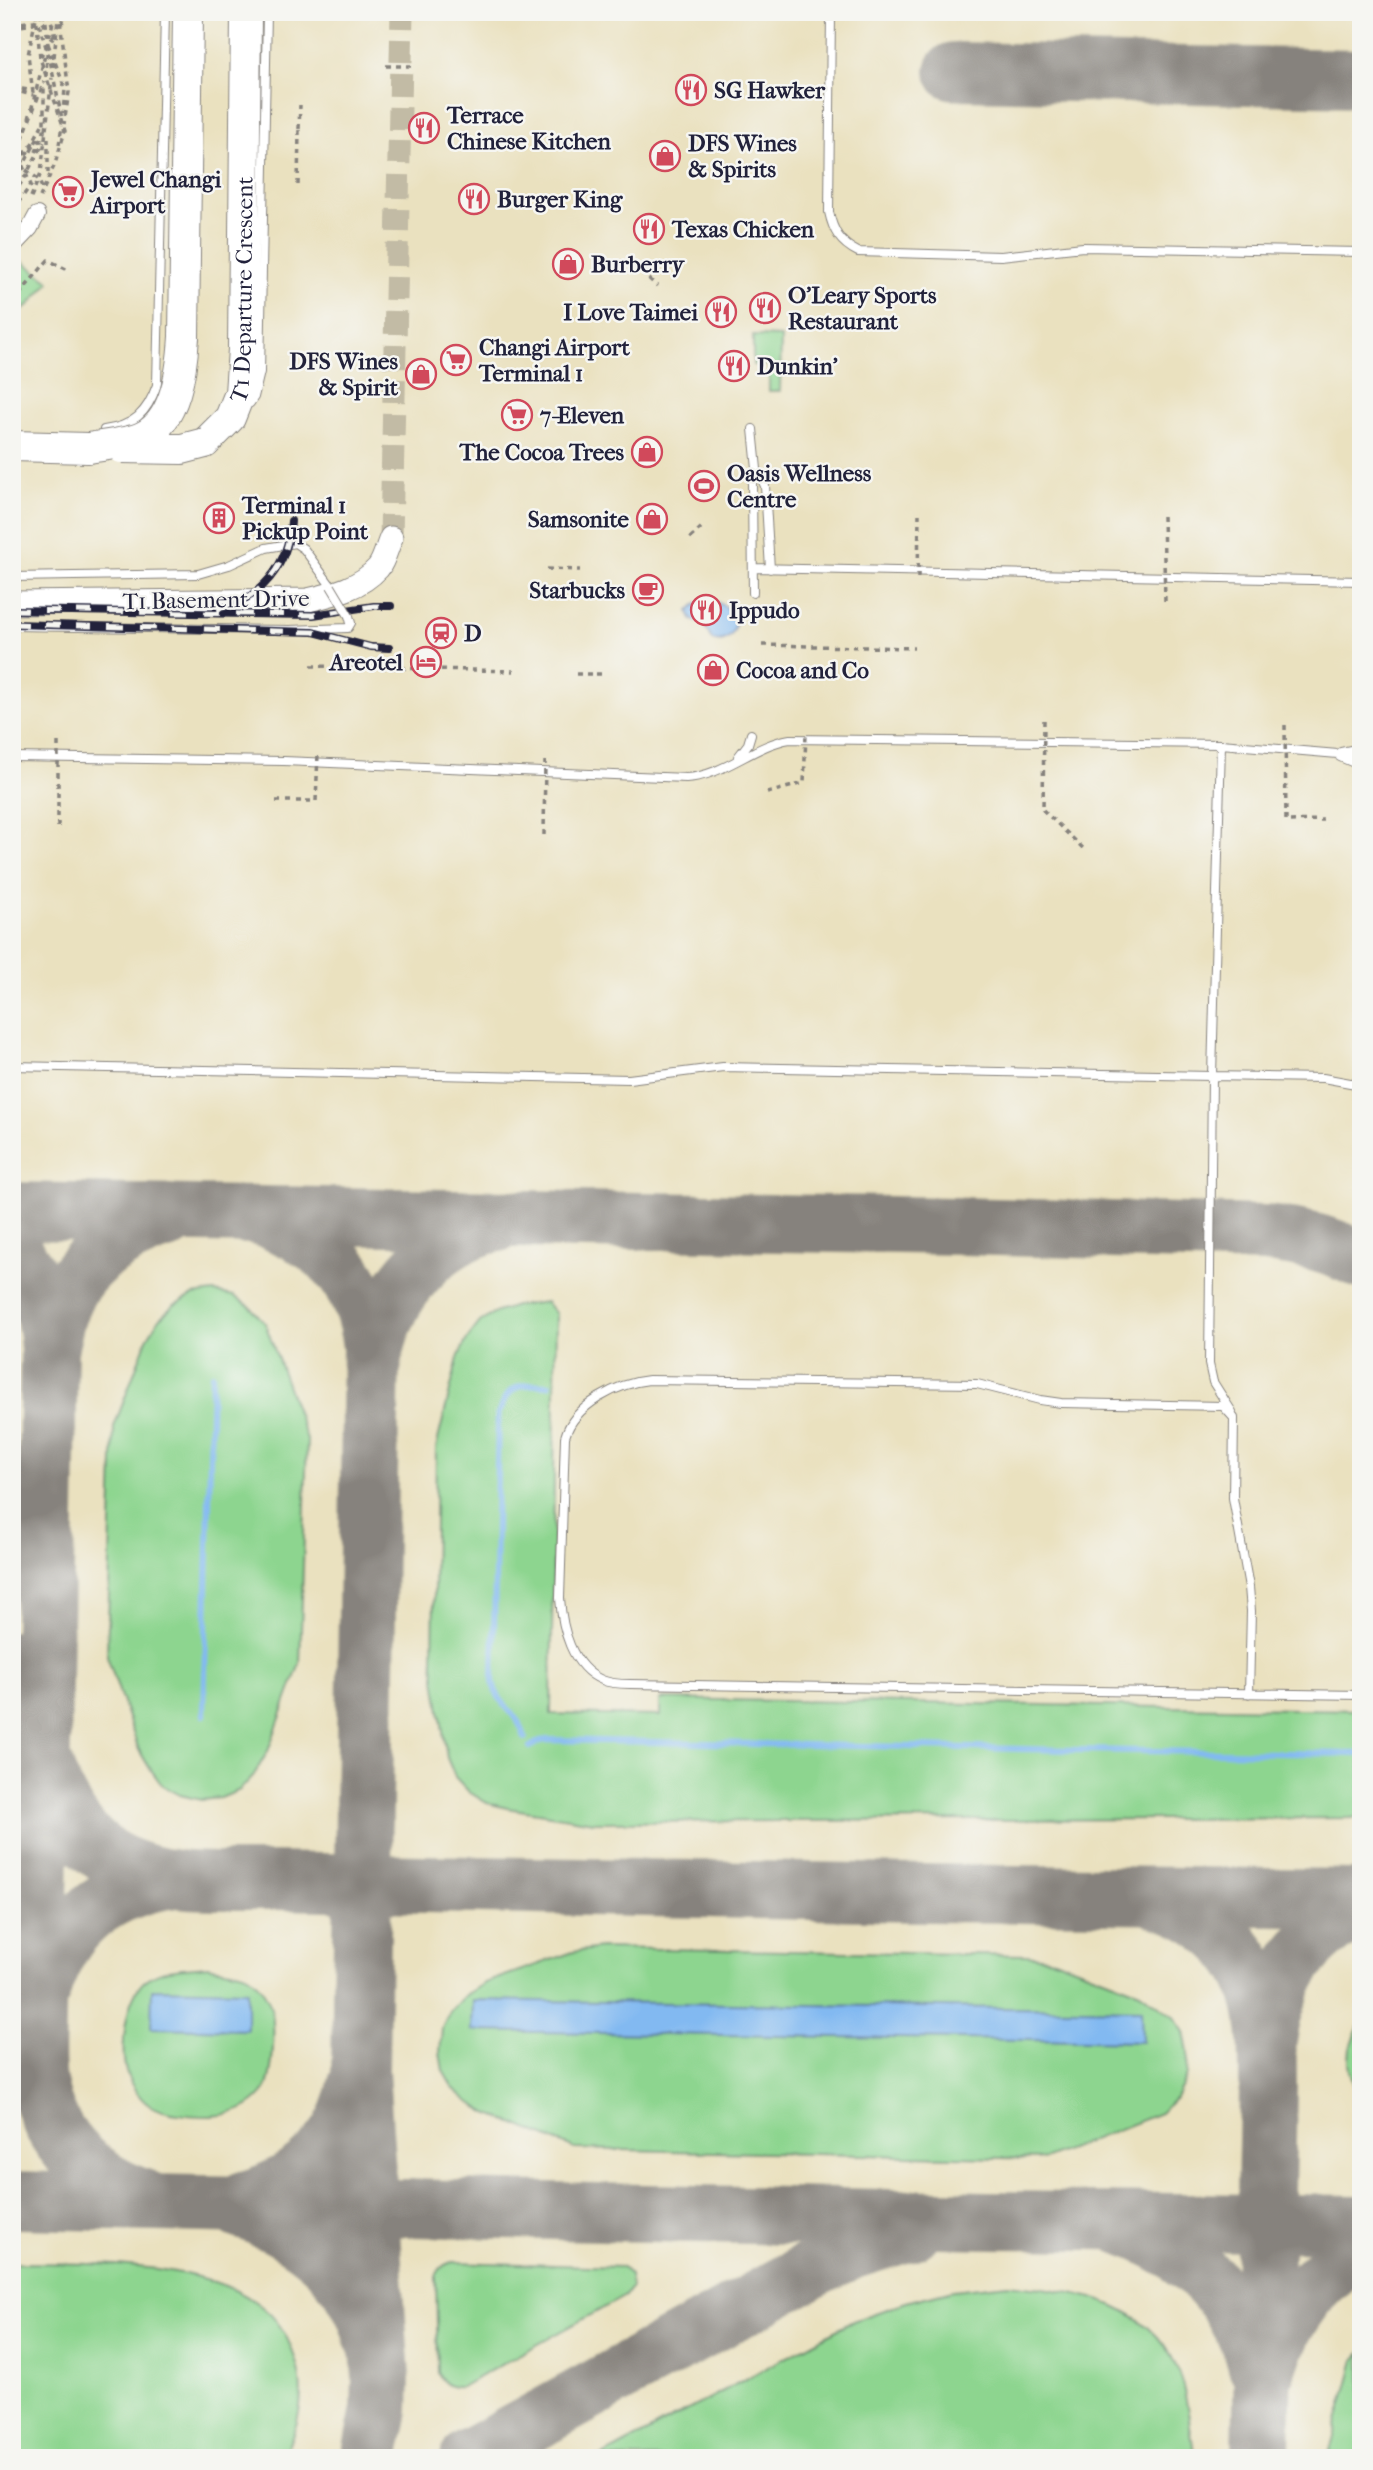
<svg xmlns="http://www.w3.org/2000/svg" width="1373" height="2470" viewBox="0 0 1373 2470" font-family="'IM FELL French Canon',serif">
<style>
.green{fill:#8dd58f;stroke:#587c65;stroke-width:2}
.water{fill:#82b9f1;stroke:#526e96;stroke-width:2}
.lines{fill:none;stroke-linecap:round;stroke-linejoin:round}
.stream{stroke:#82b9f1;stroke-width:6}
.taxiway{stroke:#86827d;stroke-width:58}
.secondary-tunnel{stroke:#c2bba5;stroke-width:23;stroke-dasharray:23 11;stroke-linecap:butt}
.lane-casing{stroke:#86827d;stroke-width:10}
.street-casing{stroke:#86827d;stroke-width:18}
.secondary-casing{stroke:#86827d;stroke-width:25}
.highway-casing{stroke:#86827d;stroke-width:32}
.path{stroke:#86827d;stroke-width:3.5;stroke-dasharray:5 5;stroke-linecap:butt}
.lane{stroke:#fff;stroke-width:8}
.street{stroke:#fff;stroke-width:16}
.secondary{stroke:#fff;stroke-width:23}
.highway{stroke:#fff;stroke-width:30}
.rail-casing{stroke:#22223b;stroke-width:8}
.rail{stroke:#f6f6f2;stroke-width:5;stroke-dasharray:16;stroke-linecap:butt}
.lane-bridge-casing{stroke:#86827d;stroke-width:10;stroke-linecap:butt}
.highway-bridge-casing{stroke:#86827d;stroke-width:32;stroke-linecap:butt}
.path-bridge{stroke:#86827d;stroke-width:3.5;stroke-dasharray:5 5;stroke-linecap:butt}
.lane-bridge{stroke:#fff;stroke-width:8}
.highway-bridge{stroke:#fff;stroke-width:30}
.labels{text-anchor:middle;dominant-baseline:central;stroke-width:5;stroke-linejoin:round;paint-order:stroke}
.poi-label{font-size:23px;font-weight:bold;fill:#22223b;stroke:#f6f6f2;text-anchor:start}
.street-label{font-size:23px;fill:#22223b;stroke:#f6f6f2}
</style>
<rect width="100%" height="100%" fill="#f6f6f2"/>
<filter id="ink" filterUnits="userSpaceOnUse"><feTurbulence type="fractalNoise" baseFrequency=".0143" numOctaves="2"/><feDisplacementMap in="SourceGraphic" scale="14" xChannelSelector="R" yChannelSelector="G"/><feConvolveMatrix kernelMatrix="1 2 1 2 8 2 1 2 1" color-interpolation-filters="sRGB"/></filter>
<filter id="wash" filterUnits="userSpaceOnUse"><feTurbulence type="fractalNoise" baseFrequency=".00686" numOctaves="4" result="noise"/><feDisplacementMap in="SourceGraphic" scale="28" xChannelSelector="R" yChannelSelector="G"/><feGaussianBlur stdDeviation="1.57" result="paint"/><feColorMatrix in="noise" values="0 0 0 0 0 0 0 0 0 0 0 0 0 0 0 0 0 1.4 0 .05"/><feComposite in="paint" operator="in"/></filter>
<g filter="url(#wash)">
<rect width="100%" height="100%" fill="#eae1bf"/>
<path class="green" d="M14,255L50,282L29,305L12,319V257Z
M753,336L781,337L780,391H769V365H753Z
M214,1292L234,1296L251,1307L265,1323L307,1440L300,1663L268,1751L254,1775L240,1790L221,1798L201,1800L180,1795L162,1785L149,1767L139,1750L107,1656L114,1427L147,1339L159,1319L174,1305L193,1295Z
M546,1302L556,1314L551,1714L660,1716V1699L1361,1710V1818L593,1822L507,1808L487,1803L469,1792L455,1777L447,1758L433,1665L436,1448L458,1358L467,1339L480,1322L497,1312L516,1306Z
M601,1948L1027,1955L1054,1959L1140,1992L1173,2016L1184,2032L1188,2051L1187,2075L1177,2096L1160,2113L1044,2159L575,2149L488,2113L468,2101L453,2088L443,2071L440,2052L442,2028L451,2010L467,1994L485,1983L573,1952Z
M207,1966C219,1969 238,1969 248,1975C257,1981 267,1995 270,2005C276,2022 274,2079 263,2093C250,2109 230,2115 211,2116C193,2116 164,2115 149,2105C140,2099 131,2085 127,2075C119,2051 125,1996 146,1980C163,1967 186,1968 207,1966Z
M1361,2025V2099C1347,2076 1343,2048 1361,2025Z
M452,2262L622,2267L630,2275L631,2287L625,2296L461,2387C449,2388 444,2384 438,2373L436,2277C439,2268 443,2265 452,2262Z
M12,2263C89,2264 231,2257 280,2326C287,2336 292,2349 296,2361C306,2394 300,2428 281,2458H12Z
M1008,2284C1081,2292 1159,2301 1182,2383C1189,2407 1190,2433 1195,2458H599L853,2321L906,2302L953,2290Z
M1361,2353V2458H1328L1355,2360Z"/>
<path class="water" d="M706,600C748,605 739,647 712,640L703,623L692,620L689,611L695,605Z
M152,1989L247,1991V2030L151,2028Z
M473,2000L1141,2010L1142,2042L472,2031Z"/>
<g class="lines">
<path class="stream" d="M204,1715L212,1375
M525,1738C520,1714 497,1705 493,1682L498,1415C508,1385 520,1383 549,1385
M530,1747L540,1741L548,1740L1073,1750
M1076,1750L1361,1754"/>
<path class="taxiway" d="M954,71L1361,78
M12,1211L958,1226L1265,1234C1300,1237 1330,1244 1361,1260
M262,1218C327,1239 363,1278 371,1347L360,2071L381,2377L380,2410L370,2458
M12,1251C38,1281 47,1312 49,1350L37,2017C37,2040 34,2064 39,2087C50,2144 93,2181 146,2199
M49,1350C52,1338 54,1325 58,1313C75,1260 123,1234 172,1219
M373,1363C383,1298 430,1236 498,1223
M12,1660C37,1730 44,1820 114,1860C161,1887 222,1880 275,1881C324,1882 374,1883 423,1884C736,1891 1048,1895 1361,1898
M1156,1899C1181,1905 1202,1917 1221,1934C1269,1977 1268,2029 1268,2088L1261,2458
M42,1989C63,1922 107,1888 176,1879
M1268,2040C1277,1979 1303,1936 1361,1910
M12,2200L988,2220L1361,2224
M244,2200C302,2184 347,2145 357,2084
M240,2210C299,2229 355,2272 372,2335
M1122,2226C1173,2244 1212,2273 1238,2321C1246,2335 1254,2350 1257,2366
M1268,2368C1283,2318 1314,2274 1361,2250
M469,2458L800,2276L853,2250L913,2231"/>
</g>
</g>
<g filter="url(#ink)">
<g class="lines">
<path class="secondary-tunnel" d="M391,538L402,12"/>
<g class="lane-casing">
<path id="lane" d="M831,12L829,212C833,231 840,243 858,252L1001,256L1083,247L1361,252
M250,403L254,397L260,372L267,12
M753,429L757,469L765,486L770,569
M104,441V430C134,426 147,413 157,385L165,12
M753,568L1361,581
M12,577L198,574L229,565L266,548L295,543L304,549L331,586
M753,593L752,483L757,469
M12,626L289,630L348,628L351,623L349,616
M1221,744L1212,1076L1209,1364L1213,1382L1232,1412
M1341,752L1361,748
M12,757L284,761L686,778C724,776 753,745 790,739L1221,744L1361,756
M738,757L748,744L751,734
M1340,757L1361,766
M12,1066L629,1079L723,1067L1323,1078L1361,1085
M1249,1694L1251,1611L1249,1587L1233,1498L1234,1418L1223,1406L1061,1403L1040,1400L977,1384L649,1380C618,1383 574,1405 565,1437L560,1598C562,1628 571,1667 602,1680C611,1684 621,1684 630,1684L1361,1695"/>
</g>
<g class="street-casing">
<path id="street" d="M12,247L30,228L37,215"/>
</g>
<g class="secondary-casing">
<path id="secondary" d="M12,603L308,600C333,594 360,588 378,568C384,561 387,547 391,538"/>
</g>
<g class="highway-casing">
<g id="highway">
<path d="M184,337L188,12"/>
<path id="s1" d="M205,443L230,418L240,393L243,349L246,12"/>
<path d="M12,446L89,448"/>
</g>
</g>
<path class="path" d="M36,12L40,58L65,131L55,164L40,197
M40,12L45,27
M45,12L48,45
M49,12L55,37
M59,12L69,92L64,124
M12,24L34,21
M39,24L50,60L62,119
M62,24L66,12
M12,27L34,24
M49,37L56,12
M48,44L65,88L63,113
M40,57L55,34
M386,66H411
M53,67L58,19
M46,77L47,53
M12,87L33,91
M12,90L33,95
M12,93L20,94
M33,93L28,55L36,18
M29,119L45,55
M299,129L300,105
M48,138V176
M12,145L20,140L25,128
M59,145L62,125
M14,147L27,175
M12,149L21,142
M36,152L44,132V81
M15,161L39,141
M12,167L43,84
M26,170L38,179L43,190
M12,182L42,125
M298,185L299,130
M12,187L40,134
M12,194L22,182L44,142
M31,197L41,173L52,78
M12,211L31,185L26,174
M634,265L657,286
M13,302L48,260L70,271
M690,538L703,526
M547,569L580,570
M762,645L914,648
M311,666L514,671
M576,674H605"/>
<use href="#lane" class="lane"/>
<use href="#street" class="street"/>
<use href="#secondary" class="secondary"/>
<use href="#highway" class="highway"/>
<g class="rail-casing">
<path id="rail" d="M217,609C261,600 289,565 291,521
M12,610L313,615L374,606H391
M12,624L313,632L371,647L389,648"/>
</g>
<use href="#rail" class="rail"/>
<g class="lane-bridge-casing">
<path id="lane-bridge" d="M331,586L349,616"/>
</g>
<g class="highway-bridge-casing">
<path id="highway-bridge" d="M89,448C104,445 131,443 144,436C176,420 182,369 184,337
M122,448L182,449L205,443"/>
</g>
<path class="path-bridge" d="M1163,516L1165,601
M918,578L919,514
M1044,720L1043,810L1085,850
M1285,725L1286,821L1323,820
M767,793L804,783L806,734
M276,801H316L318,754
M58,827V739
M544,835L545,761"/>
<use href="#lane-bridge" class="lane-bridge"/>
<use href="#highway-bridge" class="highway-bridge"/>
</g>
</g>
<defs>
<g id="restaurant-ring" transform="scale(1.575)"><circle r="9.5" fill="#f6f6f2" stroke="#d1495b" stroke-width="1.5"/><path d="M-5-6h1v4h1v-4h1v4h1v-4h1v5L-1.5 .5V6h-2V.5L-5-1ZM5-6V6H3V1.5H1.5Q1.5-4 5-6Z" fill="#d1495b"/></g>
<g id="shop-ring" transform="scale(1.575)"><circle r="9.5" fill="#f6f6f2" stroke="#d1495b" stroke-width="1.5"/><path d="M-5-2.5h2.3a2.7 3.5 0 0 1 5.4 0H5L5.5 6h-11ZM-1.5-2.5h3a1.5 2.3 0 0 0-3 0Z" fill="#d1495b"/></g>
<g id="supermarket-ring" transform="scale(1.575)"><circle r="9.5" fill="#f6f6f2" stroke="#d1495b" stroke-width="1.5"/><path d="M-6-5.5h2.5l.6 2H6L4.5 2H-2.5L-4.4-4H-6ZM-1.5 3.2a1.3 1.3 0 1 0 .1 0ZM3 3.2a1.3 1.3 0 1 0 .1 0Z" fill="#d1495b"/></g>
<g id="stadium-ring" transform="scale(1.575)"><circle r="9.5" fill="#f6f6f2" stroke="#d1495b" stroke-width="1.5"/><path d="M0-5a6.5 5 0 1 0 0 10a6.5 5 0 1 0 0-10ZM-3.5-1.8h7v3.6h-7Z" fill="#d1495b"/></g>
<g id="building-ring" transform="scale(1.575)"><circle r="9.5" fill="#f6f6f2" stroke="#d1495b" stroke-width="1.5"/><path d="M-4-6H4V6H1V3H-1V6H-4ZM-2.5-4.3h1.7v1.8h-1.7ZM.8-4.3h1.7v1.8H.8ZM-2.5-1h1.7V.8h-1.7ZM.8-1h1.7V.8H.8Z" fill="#d1495b"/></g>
<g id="cafe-ring" transform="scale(1.575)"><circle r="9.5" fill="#f6f6f2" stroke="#d1495b" stroke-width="1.5"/><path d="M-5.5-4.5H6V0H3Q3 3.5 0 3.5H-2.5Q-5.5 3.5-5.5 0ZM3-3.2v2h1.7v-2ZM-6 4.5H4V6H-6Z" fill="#d1495b"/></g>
<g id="station-ring" transform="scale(1.575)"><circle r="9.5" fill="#f6f6f2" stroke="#d1495b" stroke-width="1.5"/><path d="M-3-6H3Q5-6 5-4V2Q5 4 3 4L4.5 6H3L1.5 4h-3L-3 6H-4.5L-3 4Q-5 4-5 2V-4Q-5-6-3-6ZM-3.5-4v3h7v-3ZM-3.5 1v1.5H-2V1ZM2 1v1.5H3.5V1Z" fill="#d1495b"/></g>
<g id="hotel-ring" transform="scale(1.575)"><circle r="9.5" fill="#f6f6f2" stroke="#d1495b" stroke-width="1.5"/><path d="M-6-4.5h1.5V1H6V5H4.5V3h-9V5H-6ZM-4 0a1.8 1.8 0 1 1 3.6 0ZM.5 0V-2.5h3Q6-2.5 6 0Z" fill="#d1495b"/></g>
</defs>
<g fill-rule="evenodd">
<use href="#restaurant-ring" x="691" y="90"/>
<use href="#restaurant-ring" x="424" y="128"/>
<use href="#shop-ring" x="665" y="156"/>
<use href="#supermarket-ring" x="68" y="192"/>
<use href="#restaurant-ring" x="474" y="199"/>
<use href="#restaurant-ring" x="649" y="229"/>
<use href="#shop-ring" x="568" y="264"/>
<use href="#restaurant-ring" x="765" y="308"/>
<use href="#restaurant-ring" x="721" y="312"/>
<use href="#supermarket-ring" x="456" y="360"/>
<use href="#restaurant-ring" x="734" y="366"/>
<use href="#shop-ring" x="421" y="374"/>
<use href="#supermarket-ring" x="517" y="415"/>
<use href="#shop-ring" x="647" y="452"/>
<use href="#stadium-ring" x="704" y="486"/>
<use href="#building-ring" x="219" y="518"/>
<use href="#shop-ring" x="652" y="519"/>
<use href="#cafe-ring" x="648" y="590"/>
<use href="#restaurant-ring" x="706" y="610"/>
<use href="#station-ring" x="441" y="633"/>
<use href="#hotel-ring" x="426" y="662"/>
<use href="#shop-ring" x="713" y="670"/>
</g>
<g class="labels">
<g class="poi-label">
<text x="714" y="90">SG Hawker</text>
<text x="447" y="115">Terrace<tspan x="447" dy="26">Chinese Kitchen</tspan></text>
<text x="688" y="143">DFS Wines<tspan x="688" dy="26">&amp; Spirits</tspan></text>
<text x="91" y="179">Jewel Changi<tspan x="91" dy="26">Airport</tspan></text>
<text x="497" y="199">Burger King</text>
<text x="672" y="229">Texas Chicken</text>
<text x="591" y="264">Burberry</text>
<text x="788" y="295">O'Leary Sports<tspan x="788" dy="26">Restaurant</tspan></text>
<text x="698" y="312" text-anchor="end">I Love Taimei</text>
<text x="479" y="347">Changi Airport<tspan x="479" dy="26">Terminal 1</tspan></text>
<text x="398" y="361" text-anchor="end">DFS Wines<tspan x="398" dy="26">&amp; Spirit</tspan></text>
<text x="757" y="366">Dunkin'</text>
<text x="540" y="415">7-Eleven</text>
<text x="624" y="452" text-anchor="end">The Cocoa Trees</text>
<text x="727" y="473">Oasis Wellness<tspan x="727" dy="26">Centre</tspan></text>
<text x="242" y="505">Terminal 1<tspan x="242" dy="26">Pickup Point</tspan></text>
<text x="629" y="519" text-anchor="end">Samsonite</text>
<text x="625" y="590" text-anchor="end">Starbucks</text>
<text x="729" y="610">Ippudo</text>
<text x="464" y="633">D</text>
<text x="403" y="662" text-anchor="end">Areotel</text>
<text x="736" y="670">Cocoa and Co</text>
</g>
<g class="street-label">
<text stroke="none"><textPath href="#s1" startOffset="166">T1 Departure Crescent</textPath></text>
<text transform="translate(216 600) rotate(-1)">T1 Basement Drive</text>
</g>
</g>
<rect width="1373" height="2470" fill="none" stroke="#f6f6f2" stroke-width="42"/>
</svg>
